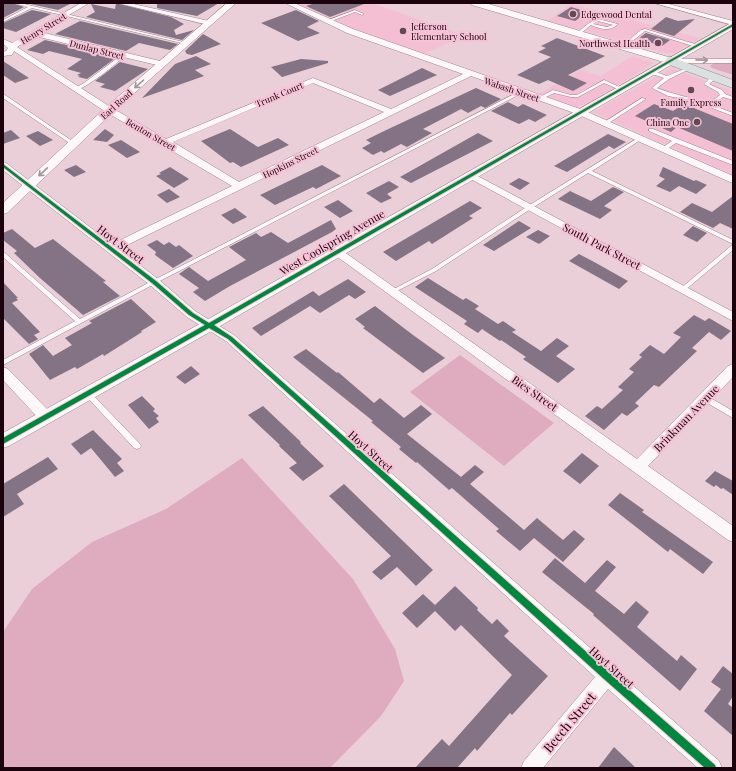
<svg xmlns="http://www.w3.org/2000/svg" width="736" height="771" viewBox="0 0 736 771" font-family="'Playfair Display',serif">
<style>
.built{fill:#f5bfd3}
.green{fill:#dfacbf}
.building{fill:#847384}
.lines{fill:none;stroke-linecap:round;stroke-linejoin:round}
.service-casing{stroke:#9e838e;stroke-width:1}
.minor-casing{stroke:#9e838e;stroke-width:1}
.tertiary-casing{stroke:#9e838e;stroke-width:1}
.secondary-casing{stroke:#9e838e;stroke-width:1}
.primary-casing{stroke:#8b8f91;stroke-width:1}
.service{fill:#fcf8f9;fill-rule:evenodd}
.minor{fill:#fcf8f9;fill-rule:evenodd}
.tertiary{fill:#fcf8f9;fill-rule:evenodd}
.secondary{fill:#fcf8f9;fill-rule:evenodd}
.primary{fill:#d9e0df;fill-rule:evenodd}
.cycleway-casing{stroke:#f6c2d5;stroke-width:2}
.cycleway{fill:#00873e;fill-rule:evenodd}
.oneway{stroke:#a2969b}
.poi-dot{fill:#644954;stroke:#f6c2d5;stroke-width:1.5}
.labels{text-anchor:middle;dominant-baseline:central;stroke-width:4;stroke-linejoin:round;paint-order:stroke}
.far-poi-label{font-size:9px;fill:#1c020d;stroke:#f6c2d5;text-anchor:start}
.far-street-label{font-size:9px;fill:#1c020d;stroke:#f6c2d5}
.street-label{font-size:11px;fill:#1c020d;stroke:#f6c2d5}
.near-street-label{font-size:13px;fill:#1c020d;stroke:#f6c2d5}
</style>
<rect width="100%" height="100%" fill="#eaced8"/>
<path class="built" d="M295,3H372L465,36L423,54L374,38Z
M571,4L700,38L674,53H666L548,21Z
M633,56L654,63L587,104L577,107L568,105L538,94L581,70L600,76Z
M672,68L733,91V175L593,112Z"/>
<path class="green" d="M714,63H733V75L712,68L710,66Z
M460,355L554,423L504,466L410,392Z
M242,458L353,579L395,649L404,681L381,716L330,768H3V632L32,589L92,542L166,509Z"/>
<path class="building" d="M3,3H12L24,7L3,18Z
M26,3H72L58,10Z
M116,3L171,17L184,24L174,30L176,35L194,30L182,40L86,17L95,12L91,4L115,9Z
M157,3H219L197,16L157,8Z
M315,3H364V4L330,17L306,6Z
M571,7L588,12L575,21L557,16Z
M32,10L51,14L16,32L3,28V23Z
M296,10L319,21L307,27L320,33L298,41L261,23Z
M666,17L678,21L695,19L674,36L651,29Z
M80,21L178,44L170,50L139,43L126,51L55,34Z
M646,33L670,40L662,46L638,39Z
M203,34L221,44L192,55L187,54L185,51Z
M557,38L605,56L568,75L587,83L573,91L548,80L539,84L517,75L551,57L538,52L546,48L541,46Z
M45,40L117,57L87,79L78,77L80,76L77,75L81,73L67,69L82,59L49,51L43,54L27,50Z
M196,56L211,64L195,70L204,76L142,98L175,64Z
M301,59L328,61V63L282,77L271,67Z
M3,61L29,78L15,83L3,75Z
M120,62L148,69L115,91L100,87L105,84L95,81Z
M422,68L437,75L390,96L378,90Z
M476,88L501,99L485,108L481,106L468,113L461,109L423,129L432,133L407,147L401,144L384,153L381,151L373,155L362,148L371,143L366,140L382,132Z
M508,102L518,107L523,104L547,115L535,122L529,119L519,124L491,111Z
M654,104L673,111L684,104L733,124V151L677,127L671,132L635,116Z
M105,129L114,135L107,142L93,140Z
M230,129L258,147L278,138L289,145L241,167L233,162L230,163L201,141Z
M11,130L20,138L3,144V133Z
M38,131L53,140L40,146L26,136Z
M478,133L493,141L411,183L400,177Z
M608,134L626,142L614,149L609,146L567,172L554,166Z
M121,140L140,152L127,158L108,145Z
M76,165L86,172L74,177L64,170Z
M322,165L341,176L316,189L313,187L275,205L260,195Z
M170,167L189,179L174,188L156,176L161,174L159,173Z
M663,167L694,181L696,180L707,185L696,194L679,186L670,192L656,186L665,179L659,176Z
M519,178L530,183L520,190L509,184Z
M389,181L399,187L387,194L392,198L381,203L366,193Z
M613,187L624,192L604,206L612,210L600,219L558,199L570,191L591,201Z
M169,189L180,197L167,203L157,195Z
M733,196V229L720,223L713,228L680,212L692,203L712,212Z
M338,200L353,211L340,218L324,207Z
M470,201L482,208L469,216L473,218L432,244L429,241L396,261L383,252Z
M235,208L247,217L233,224L221,215Z
M331,220L336,229L332,232L230,286L205,301L193,292L199,288L179,274L189,267L208,281L246,260L229,247L256,233L261,237L271,232L288,243Z
M519,221L531,228L494,251L483,245Z
M693,226L707,233L697,242L683,235Z
M12,229L35,248L53,239L106,281L103,282L120,296L83,315L40,278L14,253L17,251L3,240V233Z
M538,230L550,236L539,244L526,237Z
M157,240L164,245L169,242L176,247L179,245L193,256L173,268L155,255L156,252L147,245Z
M579,254L596,263L628,281L619,289L569,261Z
M428,278L463,300L466,298L479,306L475,309L498,324L503,321L516,330L512,332L541,351L557,338L569,346L556,356L575,369L558,383L523,359L526,357L501,340L500,341L482,329L478,333L464,324L467,321L415,287Z
M348,279L366,292L355,299L349,295L320,313L310,306L261,336L252,328L313,291L319,296Z
M3,282L18,298H16L18,300L12,303L40,332L34,335L38,339L29,344L3,318Z
M131,299L156,322L141,331L142,332L104,356L103,354L77,369L75,367L50,380L29,354L43,345L53,356L72,345L65,338L92,323L89,321Z
M375,306L413,335L445,358L423,373L363,328L365,327L355,319Z
M694,315L705,321L709,318L731,331L721,340L709,332L692,348L697,351L659,387L654,385L635,403L639,406L627,416L622,413L604,430L585,416L597,406L602,409L623,390L618,387L634,372L629,369L642,357L639,355L650,345L664,354L681,337L673,333Z
M306,349L337,373L338,372L374,403L380,398L404,418L421,405L432,414L407,434L461,477L475,465L484,472L470,484L524,530L537,518L563,540L574,530L585,539L563,562L534,538L520,551L496,531L499,529L452,488L449,490L417,462L416,463L399,449L401,447L371,422L373,421L293,357Z
M191,366L200,374L185,384L176,377Z
M142,396L155,409L153,411L159,416L156,418L159,422L149,429L128,405Z
M263,406L301,442L300,443L324,466L303,481L289,468L297,463L279,446L280,445L248,415Z
M93,430L122,459L117,463L124,471L115,477L91,448L81,455L71,444Z
M582,453L599,466L580,484L563,471Z
M48,457L58,469L17,494L24,504L3,517V484Z
M715,471L733,481V495L723,488L721,489L716,485L714,487L705,481Z
M344,484L433,570L416,586L397,567L381,580L372,572L391,556L329,496Z
M620,493L644,510L642,512L713,562L703,574L670,549L668,552L608,505Z
M555,558L585,583L607,560L616,567L595,591L624,614L636,601L649,612L637,627L677,661L681,655L697,669L680,691L593,615L594,614L542,572Z
M455,586L478,608L477,610L492,624L497,619L509,631L504,636L548,676L512,715L510,713L477,751L475,748L457,768H415L442,739L449,746L512,675L461,625L455,631L435,611L417,628L402,613L423,594L435,605Z
M723,666L733,674V696L728,704L733,708V736L704,711L721,689L711,682Z
M614,747L636,768H598Z"/>
<g class="lines">
<g class="service-casing">
<path id="service" d="M13,3H20L188,43L186,44L32,8L3,22V20L28,7Z
M355,10L364,14L362,15L355,12L329,22L326,21Z
M598,19L618,24C610,32 600,29 591,25L580,34H578V32L589,23ZM598,21L613,25L607,27L593,24Z
M645,29L698,45L699,46L696,47L645,31L625,47H623V45L641,30Z
M123,54L126,55C118,62 85,90 75,90V88L84,83Z
M689,67L692,68L669,79L657,88C674,95 691,97 708,104L720,95L718,92L704,84L712,76H716V78L709,84L722,90L725,94L733,97V100L723,97L712,105L733,113V116L691,100L668,96L652,88L664,78L649,73V71H653L667,76Z
M604,80L624,89L620,90L604,83L578,97H571L554,93L542,99L538,98L553,90L571,95H577Z
M520,91L524,92L156,283L3,365V360L75,321L3,257V252L5,253L80,319L152,281Z
M3,95H5L75,143L71,144L3,98Z
M642,98L646,99L607,124L603,123Z
M649,129H653L733,161V165L676,143L666,150H662V148L672,141L649,131Z
M638,138L642,139L592,171L733,240V244L588,173L532,208L436,271L395,292L393,293L390,291L432,269L528,206Z
M733,245V250L684,291H680L679,290L680,289L731,246Z
M87,390L89,391L140,444L141,446L140,448L137,449L134,448L85,395L83,393L85,391Z
M705,395L733,411V418L702,400L701,398L702,396Z"/>
</g>
<g class="minor-casing">
<path id="minor" d="M81,3H89L40,32L164,62V66H161L35,36L17,47L112,108L166,139L313,78L391,109L463,74L347,33L285,3H294L353,29L583,110L733,176V183L730,182L577,114L471,76L119,249L158,279L195,311L234,335L719,761L722,768H698L608,689L543,768H521L524,761L595,677L226,341L187,317L150,285L3,170V162L6,163L112,244L232,186L106,112L14,51L12,55L3,56V52L6,51L8,48L3,44V39L12,43ZM313,83L384,112L239,182L173,142Z
M117,3H129L209,21L213,23L209,25Z
M654,3H665L733,21V25Z
M668,59H733V63H668Z
M470,172L733,312V321L467,177L465,175L467,173Z
M336,248L340,249L637,459L728,366L733,364V377L648,466L733,526V542L728,540L332,253L331,251L332,249Z
M3,367L8,369L51,413L53,417L51,421L46,422L41,421L3,380Z"/>
</g>
<g class="tertiary-casing">
<path id="tertiary" d="M227,3H236L113,112L7,213L3,214V203L105,108Z
M733,22V29L215,329L9,446L3,448V433L205,321Z"/>
</g>
<g class="secondary-casing">
<path id="secondary" d="M470,3H485L675,59L676,61L675,63H667L472,5Z"/>
</g>
<g class="primary-casing">
<path id="primary" d="M671,57L733,80V88L667,64L665,61L667,58Z"/>
</g>
<use href="#service" class="service"/>
<use href="#minor" class="minor"/>
<use href="#tertiary" class="tertiary"/>
<use href="#secondary" class="secondary"/>
<use href="#primary" class="primary"/>
<g class="cycleway-casing">
<path id="cycleway" d="M733,24V26L214,325L232,337L610,673L715,765L716,768H705L604,679L228,339L209,328L3,444V438L205,325L189,315L152,283L3,167V164L156,281L193,313L209,323Z"/>
</g>
<use href="#cycleway" class="cycleway"/>
</g>
<defs><path id="oneway-shaft" d="M-6 0H5M1.5-3L5.5 0L1.5 3" fill="none" stroke-width="1.6" stroke-linecap="round" stroke-linejoin="round"/></defs>
<g class="oneway">
<use href="#oneway-shaft" transform="translate(702 60) rotate(1)"/>
<use href="#oneway-shaft" transform="translate(139 84) rotate(139)"/>
<use href="#oneway-shaft" transform="translate(43 172) rotate(137)"/>
</g>
<g class="poi-dot">
<circle cx="573" cy="14" r="4"/>
<circle cx="403" cy="31" r="4"/>
<circle cx="658" cy="43" r="4"/>
<circle cx="691" cy="90" r="4"/>
<circle cx="697" cy="122" r="4"/>
</g>
<g class="labels">
<g class="far-poi-label">
<text x="581" y="14">Edgewood Dental</text>
<text x="411" y="26">Jefferson<tspan x="411" dy="10">Elementary School</tspan></text>
<text x="650" y="43" text-anchor="end">Northwest Health</text>
<text x="691" y="102" text-anchor="middle">Family Express</text>
<text x="689" y="122" text-anchor="end">China One</text>
</g>
<g class="far-street-label">
<text transform="translate(43 28) rotate(-31)">Henry Street</text>
<text transform="translate(97 49) rotate(14)">Dunlap Street</text>
<text transform="translate(512 89) rotate(19)">Wabash Street</text>
<text transform="translate(279 94) rotate(-23)">Trunk Court</text>
<text transform="translate(116 104) rotate(-42)">Earl Road</text>
<text transform="translate(151 134) rotate(30)">Benton Street</text>
<text transform="translate(290 162) rotate(-26)">Hopkins Street</text>
</g>
<g class="street-label">
<text transform="translate(332 242) rotate(-30)">West Coolspring Avenue</text>
<text transform="translate(121 244) rotate(37)">Hoyt Street</text>
<text transform="translate(602 246) rotate(28)">South Park Street</text>
<text transform="translate(535 393) rotate(35)">Bies Street</text>
<text transform="translate(686 418) rotate(-46)">Brinkman Avenue</text>
<text transform="translate(371 451) rotate(42)">Hoyt Street</text>
<text transform="translate(612 667) rotate(42)">Hoyt Street</text>
</g>
<g class="near-street-label">
<text transform="translate(569 722) rotate(-50)">Beech Street</text>
</g>
</g>
<rect width="736" height="771" fill="none" stroke="#1c020d" stroke-width="8"/>
</svg>
